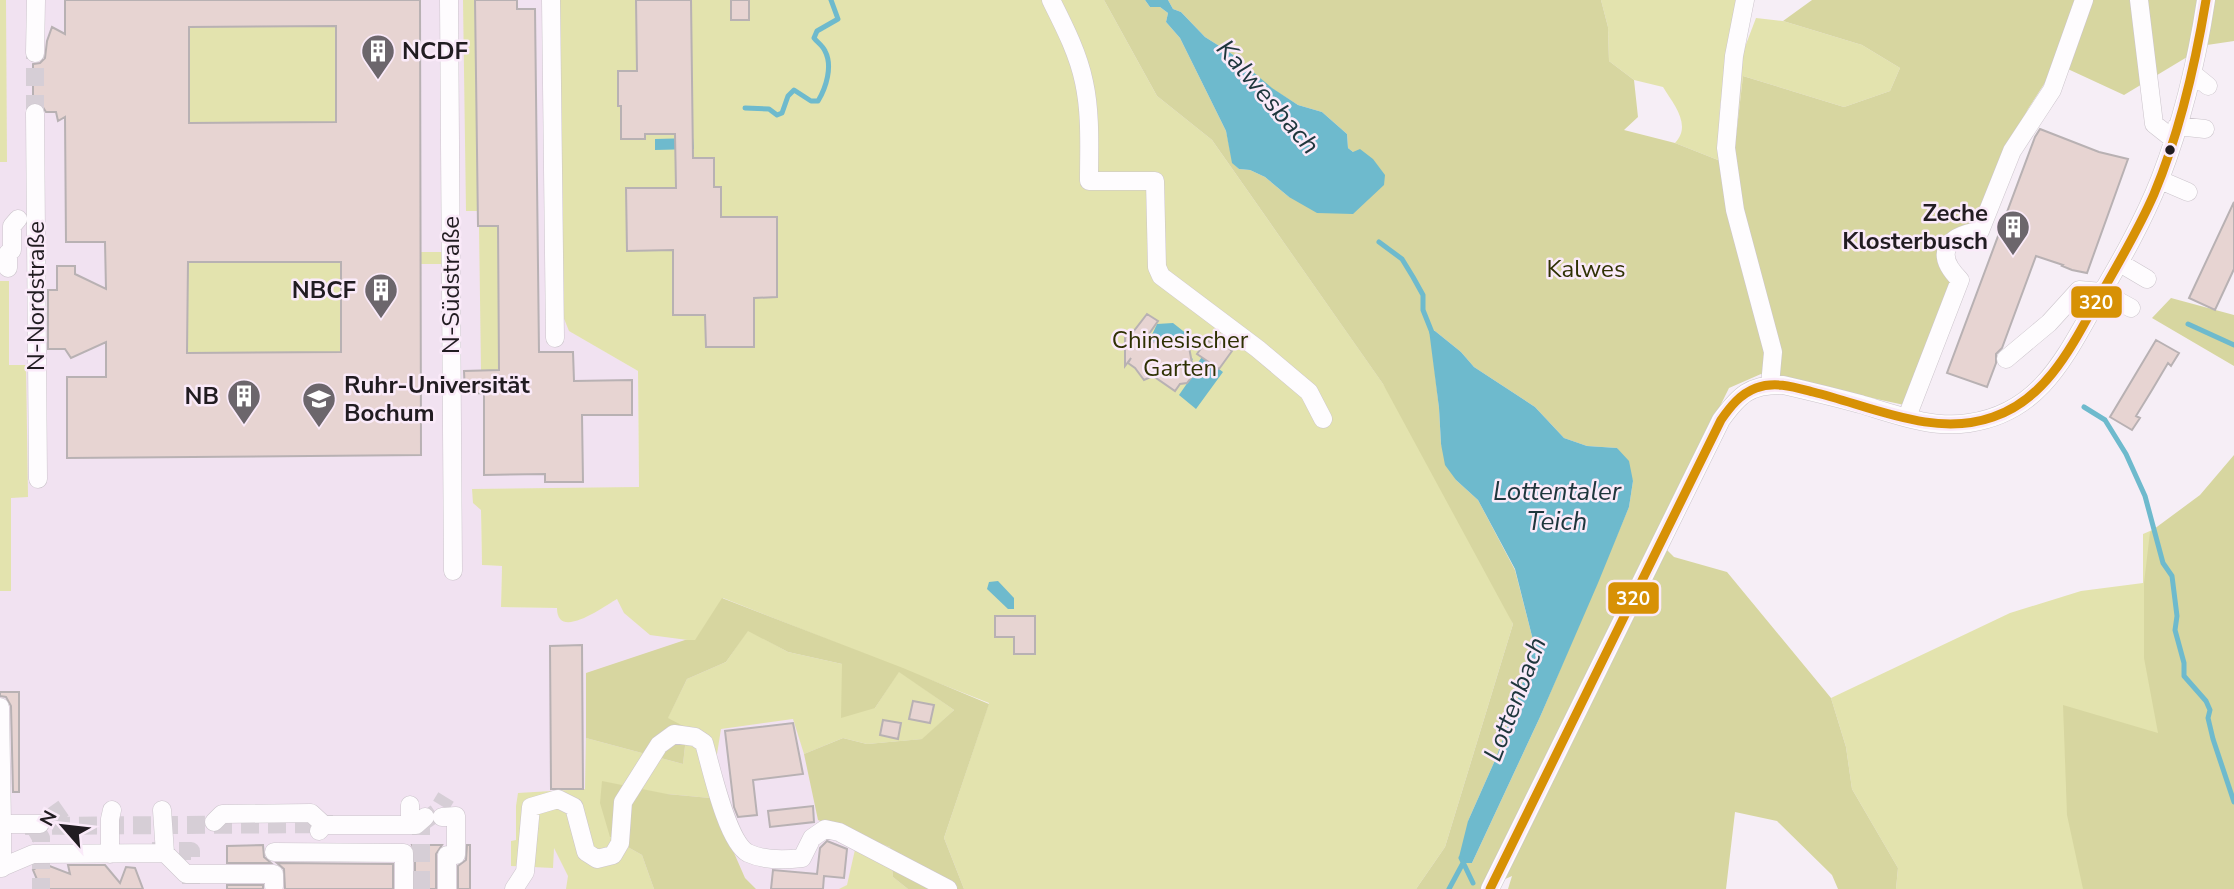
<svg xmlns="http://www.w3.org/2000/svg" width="2234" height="889" viewBox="0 0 2234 889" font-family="'Nunito Sans',sans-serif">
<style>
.built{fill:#f1e2f1}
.green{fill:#e3e3ae}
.forest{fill:#d7d6a0;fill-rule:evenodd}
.water{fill:#6ebacd}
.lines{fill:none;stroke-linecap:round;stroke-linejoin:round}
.stream{stroke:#6ebacd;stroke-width:5}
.building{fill:#e7d4d2;stroke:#b8b1b3;stroke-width:2;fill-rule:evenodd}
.minor-tunnel{stroke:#d6ced6;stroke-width:18;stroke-dasharray:18 9;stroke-linecap:butt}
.minor-casing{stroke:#ccc5cc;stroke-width:19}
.minor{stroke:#fefcfe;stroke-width:18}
.bus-1-casing{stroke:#faeaf9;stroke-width:14}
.bus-1{stroke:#d79105;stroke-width:9}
.bus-dot{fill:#211c21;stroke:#faeaf9;stroke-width:2.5}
.labels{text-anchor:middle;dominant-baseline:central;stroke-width:5;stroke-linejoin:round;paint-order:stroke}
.poi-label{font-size:24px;font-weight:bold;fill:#211c21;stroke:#faeaf9;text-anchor:end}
.park-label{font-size:24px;fill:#2f3103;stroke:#faeaf9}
.street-label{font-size:24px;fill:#211c21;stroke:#faeaf9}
.water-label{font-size:26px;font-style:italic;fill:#1e363c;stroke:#faeaf9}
.line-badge{stroke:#faeaf9;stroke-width:2.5}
.badge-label{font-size:19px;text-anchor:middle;font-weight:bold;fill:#fff}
</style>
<rect width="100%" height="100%" fill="#f6eef6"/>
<path class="built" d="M0,0H557L570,331L638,371L639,488L472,489L481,510L482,565L502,566L501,607L600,609L617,599L695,641L944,838L964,889H0Z"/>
<path class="green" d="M0,0H6L7,162H0Z
M463,0H475L478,211H466Z
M557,0H1104L1157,96L1212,140L1449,478L1513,624L1445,847L1416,889H964L944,838L989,703L723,598L695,641L650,635L624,613L617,599C603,607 557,641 557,608L501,607L502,566L482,565L481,510L473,503L472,489L639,487L638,371L569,331L561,311Z
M1601,0H1736L1732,42L1720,106L1718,160L1675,143C1692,125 1674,105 1663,87L1634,80L1609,61L1608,27Z
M1756,18L1783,21L1862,45L1900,68L1890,91L1844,107L1743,76L1733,163L1740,60Z
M336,26V122L189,123V27Z
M479,226H498L499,370H481Z
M420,252H442V264H420Z
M188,262H341V352L187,353Z
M0,281H9V365H26L28,497L11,498V591H0Z
M2194,512L2234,889H1896L1898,868L1852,789L1846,747L1831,698L2010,613L2081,591L2143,583V534Z
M748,630L788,652L842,664L875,708L899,671L954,710L923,739L867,744L843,738L804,754L793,719L721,729L710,798L667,794L610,837L642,855L654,889H566L568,876L554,848L553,868L511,866V841L516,840V806L518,793L585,789L586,738L683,764L687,728L667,719L687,679L726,662Z
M859,832L890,847L893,877L908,889H839L847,885Z"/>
<path class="forest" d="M1104,0H1145L1150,7H1160L1168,13L1166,22L1180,38L1226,131L1233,163L1239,169L1250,170L1265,177L1289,197L1353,152L1348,148L1347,134L1322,112L1298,105L1271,88L1232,54L1205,37L1181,12L1173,9L1168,0H1601L1608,27L1609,61L1634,80L1638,117L1624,130L1675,143L1718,160L1733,163L1743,76L1844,107L1890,91L1900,68L1862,45L1783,21L1812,0H2234V41L2207,45L2124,95L2057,64L2028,109L1973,222L1943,242L1953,282L1909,406L1761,374L1729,388L1655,538L1674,557L1727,572L1831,698L1846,747L1852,789L1898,868L1896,889H1838L1832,875L1777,821L1735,812L1726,889H1508L1512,876L1483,889H1416L1445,847L1513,624L1383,384L1212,140L1157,96ZM1430,330L1435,331L1461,352L1474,367L1535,407L1564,438L1587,446L1617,448L1633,481L1629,507L1540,717L1472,863L1468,821L1496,758L1518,698L1534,644L1515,570L1478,500L1456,480L1441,444L1439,408Z
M2171,298L2234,315V366L2152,318Z
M2234,455V889H2083L2067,815L2063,705L2158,733L2144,658V583L2150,532L2200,495Z
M722,598L903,668L989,704L944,838L964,889H908L893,877L890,847L818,820L804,754L843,738L867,744L922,739L954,710L899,672L875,708L841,718L842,664L788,652L748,631L726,662L687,679L668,718L687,728L683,764L586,738V673L685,640H695Z
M602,781L667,794L710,798L745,878L756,889H654L642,855L610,837L600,803Z"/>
<path class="water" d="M1145,0H1168L1173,9L1181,12L1205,37L1232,54L1272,88L1298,105L1322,112L1347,134L1348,148L1353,152L1360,149L1373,159L1385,175L1384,185L1353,214L1317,213L1289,197L1265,177L1250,170L1239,169L1232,163L1226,131L1180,38L1166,22L1168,13L1160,7H1150Z
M693,138L694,149L655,150V139Z
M1173,323L1192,338L1188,344H1181L1179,350L1193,359L1188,365V375L1135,336L1145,333L1151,337L1157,324Z
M1429,330L1435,331L1461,352L1474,367L1535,407L1564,438L1587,446L1617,448L1629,461L1633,481L1629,507L1598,583L1540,717L1472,863H1463L1459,857L1468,821L1496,758L1518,698L1534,644L1515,569L1478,500L1456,480L1445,465L1441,444L1439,408Z
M1208,348L1207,360L1223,372L1196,409L1179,395L1197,369L1195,367Z
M998,581L1014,598V609H1008L987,589L989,582Z"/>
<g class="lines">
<path class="stream" d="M745,108L769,109L777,115L782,113L788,96L794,90L811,101H818C826,88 833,66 825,51C823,46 817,42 814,38L817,31L838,19L831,0
M1379,242L1402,259L1413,277L1423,295V310L1433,335
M2188,324L2234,345
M2084,407L2105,420L2126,454L2145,496L2163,563L2172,576L2177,616L2175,630L2184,663V676L2206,701L2210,710L2208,718L2213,739L2234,802
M1461,858L1473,883
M1449,889L1463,863"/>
</g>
<path class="building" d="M65,0H420L421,455L67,458V377H106V342L71,358L65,349H48V290H57V266H75V274L106,289L105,242H66L65,117L58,121L56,112H46L41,104L33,102V64L40,63L45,58L47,41L52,27L65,34ZM336,26V122L189,123V27ZM188,262H341V352L187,353Z
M475,0H517V9H535L539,352H573L574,381L632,380V415H582L583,482H545V474L484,475V393L465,394L464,371L499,370L498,226H478Z
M636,0H691L693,158H714V187H721V217H777V297L754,298V347H706L705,315H673V250L627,251L626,188H676L675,134H645V139H621V106H618V71H637Z
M731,0H749V20H731Z
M2040,129L2099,152L2128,159L2087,273L2072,270L2062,266L2063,265L2036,256L2002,348L1996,354V363L1987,387L1947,373L2035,137Z
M2234,202V269L2215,310L2189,298Z
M1147,314L1158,321L1144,341L1189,347L1194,374L1187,383L1180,384L1175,391L1153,376L1144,380L1135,368L1128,363L1131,358L1125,366V338L1129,333L1133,332Z
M1207,340L1217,347L1221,342L1232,351L1219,369L1197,354Z
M2156,340L2179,353L2171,366L2168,363L2152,390L2136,416L2140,418L2132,430L2110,417Z
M995,616H1035V654H1014V637H995Z
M582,645L583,789H551L550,646Z
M0,692H19V792H13L11,706L6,697L0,696Z
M913,701L934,705L930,723L909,719Z
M883,720L901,723L898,739L880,735Z
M793,723L803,774L753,780L757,815L738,817L734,807L725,731Z
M813,806L814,822L770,827L768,811Z
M827,841L847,849L844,878L824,876L823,889H771L773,870L817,874L820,848Z
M263,845L264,857L271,863H227V846Z
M412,845H442L436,854V889H415V853Z
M467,845H470V889H458V866L466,860Z
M277,863L393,864V889H285L284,869Z
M41,865H47L70,874L68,865H105L120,883L126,867L135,868L143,889H41L33,870Z
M227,885H263V889H227Z"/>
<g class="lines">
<path class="minor-tunnel" d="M35,113V53
M51,806L65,826
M421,823L437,812L446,797
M25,826L333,824
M34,826L41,838V889
M152,851H191V889
M421,889V823"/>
<g class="minor-casing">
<path id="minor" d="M449,0L453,571
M551,0L555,338
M1051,0C1064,26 1078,53 1084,82C1091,114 1089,148 1089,181H1155L1157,267L1161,276L1258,349L1309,392L1323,419
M1745,0L1734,56L1726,148L1735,210L1773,352L1770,385
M2139,0L2154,124L2173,139
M35,53L36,0
M2192,73L2208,86
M35,113L38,479
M2177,126L2205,129
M2160,180L2188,192
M2120,263L2147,279
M8,268V253L12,250V226L18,219
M2006,359L2049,323L2079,290L2102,292L2131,308
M1907,417L1960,280C1933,253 1947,236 1980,231L2012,151L2052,90L2084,0
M0,707L2,824H40
M410,805V825
M162,810L165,853
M442,817L456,816V855H447V889
M214,822L222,814L311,813L324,825
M319,831L324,825H416L425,817
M274,852L404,853V889
M110,854V819L112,810
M0,868L33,854L165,853L186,874H274V886
M2,868V824
M514,889L525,872L531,807L558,799L574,807L586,852L597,859L613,855L620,843L623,802L659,745L674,734L695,737L704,743C711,767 727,842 748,853C765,861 785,860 802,858L812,838L825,829L839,832L948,889
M1490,889L1721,420C1739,395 1750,384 1783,385C1809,391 1834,397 1860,404C1894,414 1932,429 1969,423C2040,413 2065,357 2097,301C2120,262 2143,222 2160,179C2182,122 2197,60 2206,0"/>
</g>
<use href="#minor" class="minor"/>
<g class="bus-1-casing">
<path id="bus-1" d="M1490,889L1721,420C1730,407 1740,394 1756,388C1775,381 1794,387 1813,392C1871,406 1934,438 1993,417C2044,400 2070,350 2094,306C2115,269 2137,233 2154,194C2180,132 2195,66 2206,0"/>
</g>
<use href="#bus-1" class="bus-1"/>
</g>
<defs>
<g id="building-pin" transform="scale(1.75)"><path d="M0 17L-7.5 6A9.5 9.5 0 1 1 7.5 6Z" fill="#6c666c" stroke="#faeaf9"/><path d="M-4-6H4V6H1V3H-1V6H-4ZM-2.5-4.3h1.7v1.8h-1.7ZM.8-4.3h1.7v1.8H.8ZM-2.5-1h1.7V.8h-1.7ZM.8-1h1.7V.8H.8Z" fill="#fff"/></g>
<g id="university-pin" transform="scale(1.75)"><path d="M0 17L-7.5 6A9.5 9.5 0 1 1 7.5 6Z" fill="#6c666c" stroke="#faeaf9"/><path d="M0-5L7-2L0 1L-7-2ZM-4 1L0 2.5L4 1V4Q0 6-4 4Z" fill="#fff"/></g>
</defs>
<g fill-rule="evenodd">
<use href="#building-pin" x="378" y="51"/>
<use href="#building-pin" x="2013" y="227"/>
<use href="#building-pin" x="381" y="290"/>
<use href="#building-pin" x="244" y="396"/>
<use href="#university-pin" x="319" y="399"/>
</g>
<circle class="bus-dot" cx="2170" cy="150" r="6"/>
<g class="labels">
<g class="poi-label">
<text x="402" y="51" text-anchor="start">NCDF</text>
<text x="1988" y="213">Zeche<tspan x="1988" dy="28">Klosterbusch</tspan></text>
<text x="356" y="290">NBCF</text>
<text x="344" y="385" text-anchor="start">Ruhr-Universität<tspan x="344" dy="28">Bochum</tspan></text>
<text x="219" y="396">NB</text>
</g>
<g class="park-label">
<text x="1586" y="269">Kalwes</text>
<text x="1180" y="340">Chinesischer<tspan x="1180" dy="28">Garten</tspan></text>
</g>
<g class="street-label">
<text transform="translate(451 285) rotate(-90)">N-Südstraße</text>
<text transform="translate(36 296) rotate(-90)">N-Nordstraße</text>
</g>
<g class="water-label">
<text transform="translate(1268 97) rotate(49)">Kalwesbach</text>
<text x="1557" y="491">Lottentaler<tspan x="1557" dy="30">Teich</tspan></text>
<text transform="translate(1515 699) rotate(-69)">Lottenbach</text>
</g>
</g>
<g class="line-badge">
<rect x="2070" y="285" width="53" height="34" rx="7" fill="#d79105"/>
<rect x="1607" y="581" width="53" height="34" rx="7" fill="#d79105"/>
</g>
<g class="badge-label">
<text x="2096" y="309">320</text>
<text x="1633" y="605">320</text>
</g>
<g transform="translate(63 826) rotate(298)" stroke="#faeaf9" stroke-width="5" paint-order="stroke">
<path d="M0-5L12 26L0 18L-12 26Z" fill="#211c21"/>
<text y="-10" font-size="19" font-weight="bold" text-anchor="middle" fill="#211c21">N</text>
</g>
</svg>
